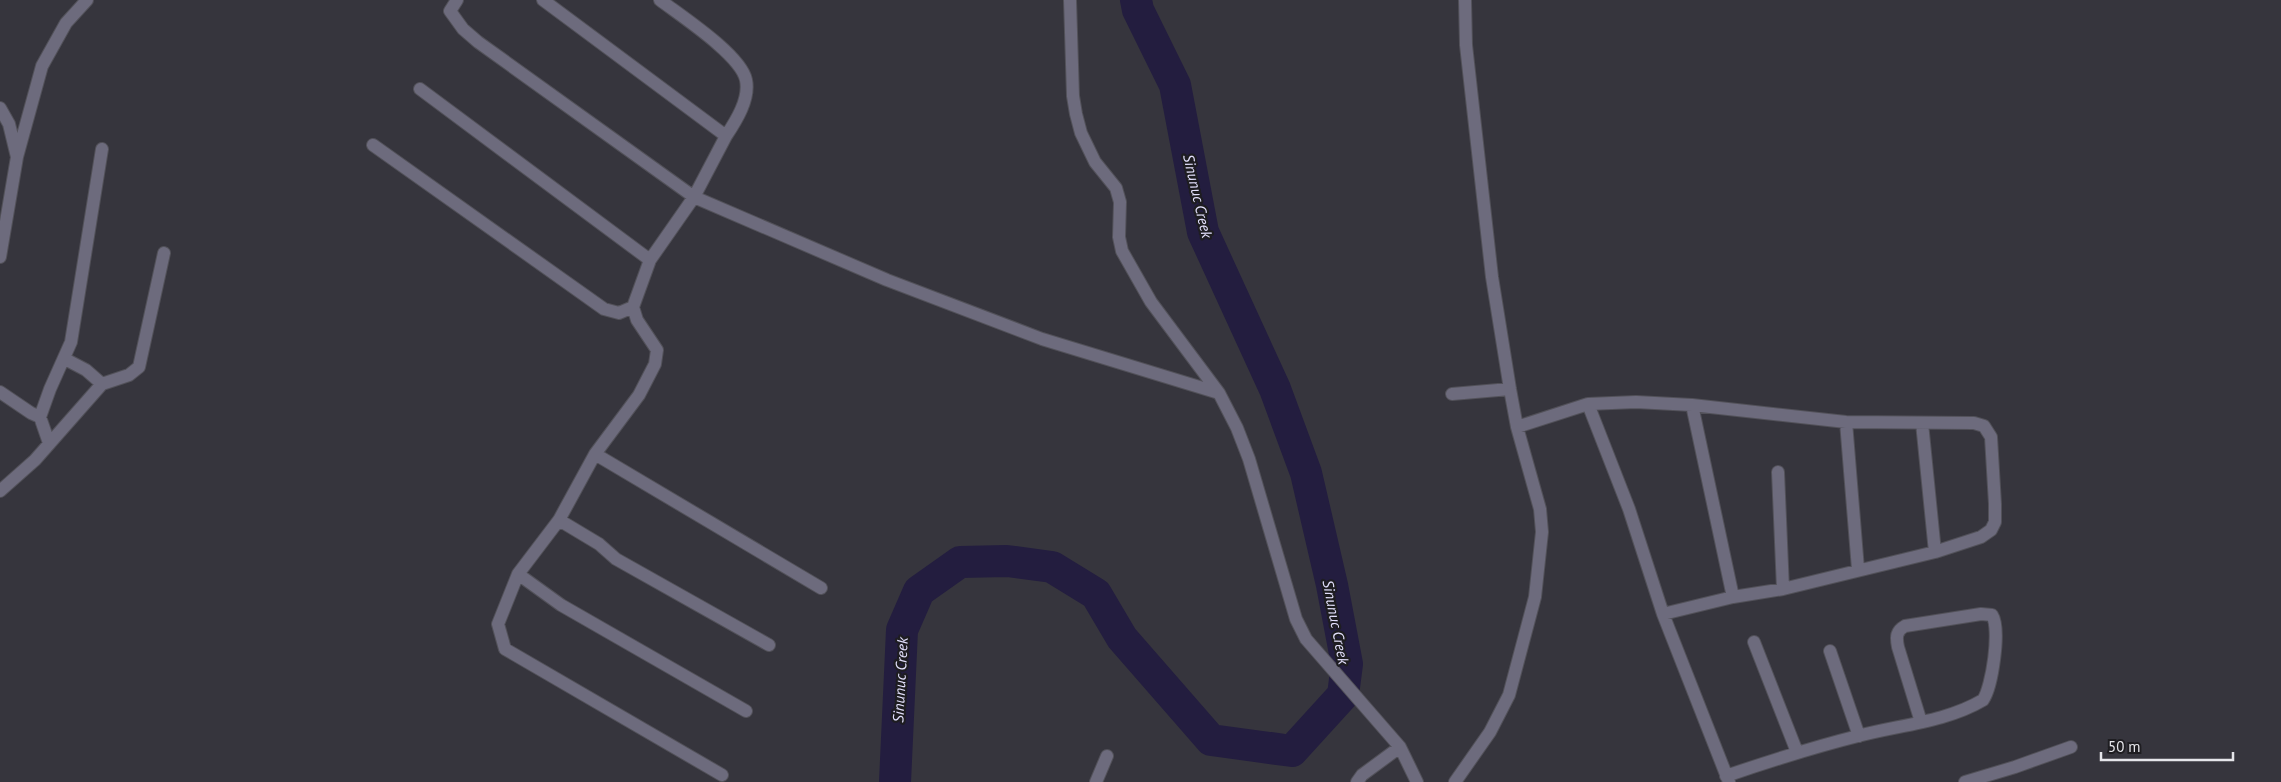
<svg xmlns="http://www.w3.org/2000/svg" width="2281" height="782" viewBox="0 0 2281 782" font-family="'PT Sans',sans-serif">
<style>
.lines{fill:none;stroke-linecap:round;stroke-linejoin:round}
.river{stroke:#231d3f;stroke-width:32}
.minor-casing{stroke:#525159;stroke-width:14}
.minor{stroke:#6d6b7d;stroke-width:12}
.labels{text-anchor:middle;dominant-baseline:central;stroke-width:4.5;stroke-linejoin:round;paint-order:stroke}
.water-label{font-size:15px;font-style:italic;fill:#e3e0fc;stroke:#1e1d21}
</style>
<rect width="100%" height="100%" fill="#36353d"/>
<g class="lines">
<path class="river" d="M895,782L902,630L919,591L960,562L1007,561L1052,567L1096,594L1122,638L1211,740L1292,751L1343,695L1347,664L1332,585L1306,473L1275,389L1203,232L1175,85L1138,10L1136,0"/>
<g class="minor-casing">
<path id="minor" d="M457,0L450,11L463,29L478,42L694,197L887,280L1042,339L1219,393
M660,0C681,16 741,55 746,80C750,99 736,121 726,136
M1070,0L1073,96L1076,114L1081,133L1095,162L1116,188L1120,202L1119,237L1122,251L1151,302L1219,393L1237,428L1249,459L1296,619L1306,639L1400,747L1417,782
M420,89L650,260
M0,108L9,124L17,157
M373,145L604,309L619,313L633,307L650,260L694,197L726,136L543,0
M0,257L17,157L42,66L66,23L87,0
M633,307L637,320L657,350L655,364L639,395L595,454L559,520L518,574L498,624L505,649L722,775
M65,359L86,370L102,384
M0,392L31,413L40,417L50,389L71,342L102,149
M1452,394L1510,389
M1588,404L1636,402L1692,405L1846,422L1974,423L1984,426L1991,437L1995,504V522L1991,530L1981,537L1935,552L1783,589L1733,597L1663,614
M1692,405L1733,597
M40,417L49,443
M1846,422L1858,569
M1922,423L1935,552
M1517,427L1588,404L1629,509L1663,614L1729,782
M595,454L821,588
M1778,472L1783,589
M0,491L35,460L102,384L129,375L139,367L164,253
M559,520L599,544L616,559L769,645
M518,574L561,605L746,711
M1754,642L1797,752
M1830,651L1859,736
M1726,776C1770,761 1814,747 1858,736C1899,725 1946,722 1983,700C1992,687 2001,629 1992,615L1981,614L1905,626C1896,631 1896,637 1898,647L1921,722
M1096,782L1107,756
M1357,782L1362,775L1400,747
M1455,782L1490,732L1509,695L1535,597L1542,532L1540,509L1517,427L1510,389L1492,277L1466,45L1465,0
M1965,782L2015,767L2071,747"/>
</g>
<use href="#minor" class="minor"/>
</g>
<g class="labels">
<g class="water-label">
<text transform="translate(1198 196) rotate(77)">Sinunuc Creek</text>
<text transform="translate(1336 622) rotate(79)">Sinunuc Creek</text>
<text transform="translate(900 680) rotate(-87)">Sinunuc Creek</text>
</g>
</g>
<path d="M2101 752v8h132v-8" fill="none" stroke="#e5e5ea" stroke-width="2.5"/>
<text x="2108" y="752" font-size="15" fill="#e5e5ea" stroke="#1e1d21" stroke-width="4" paint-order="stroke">50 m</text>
</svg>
